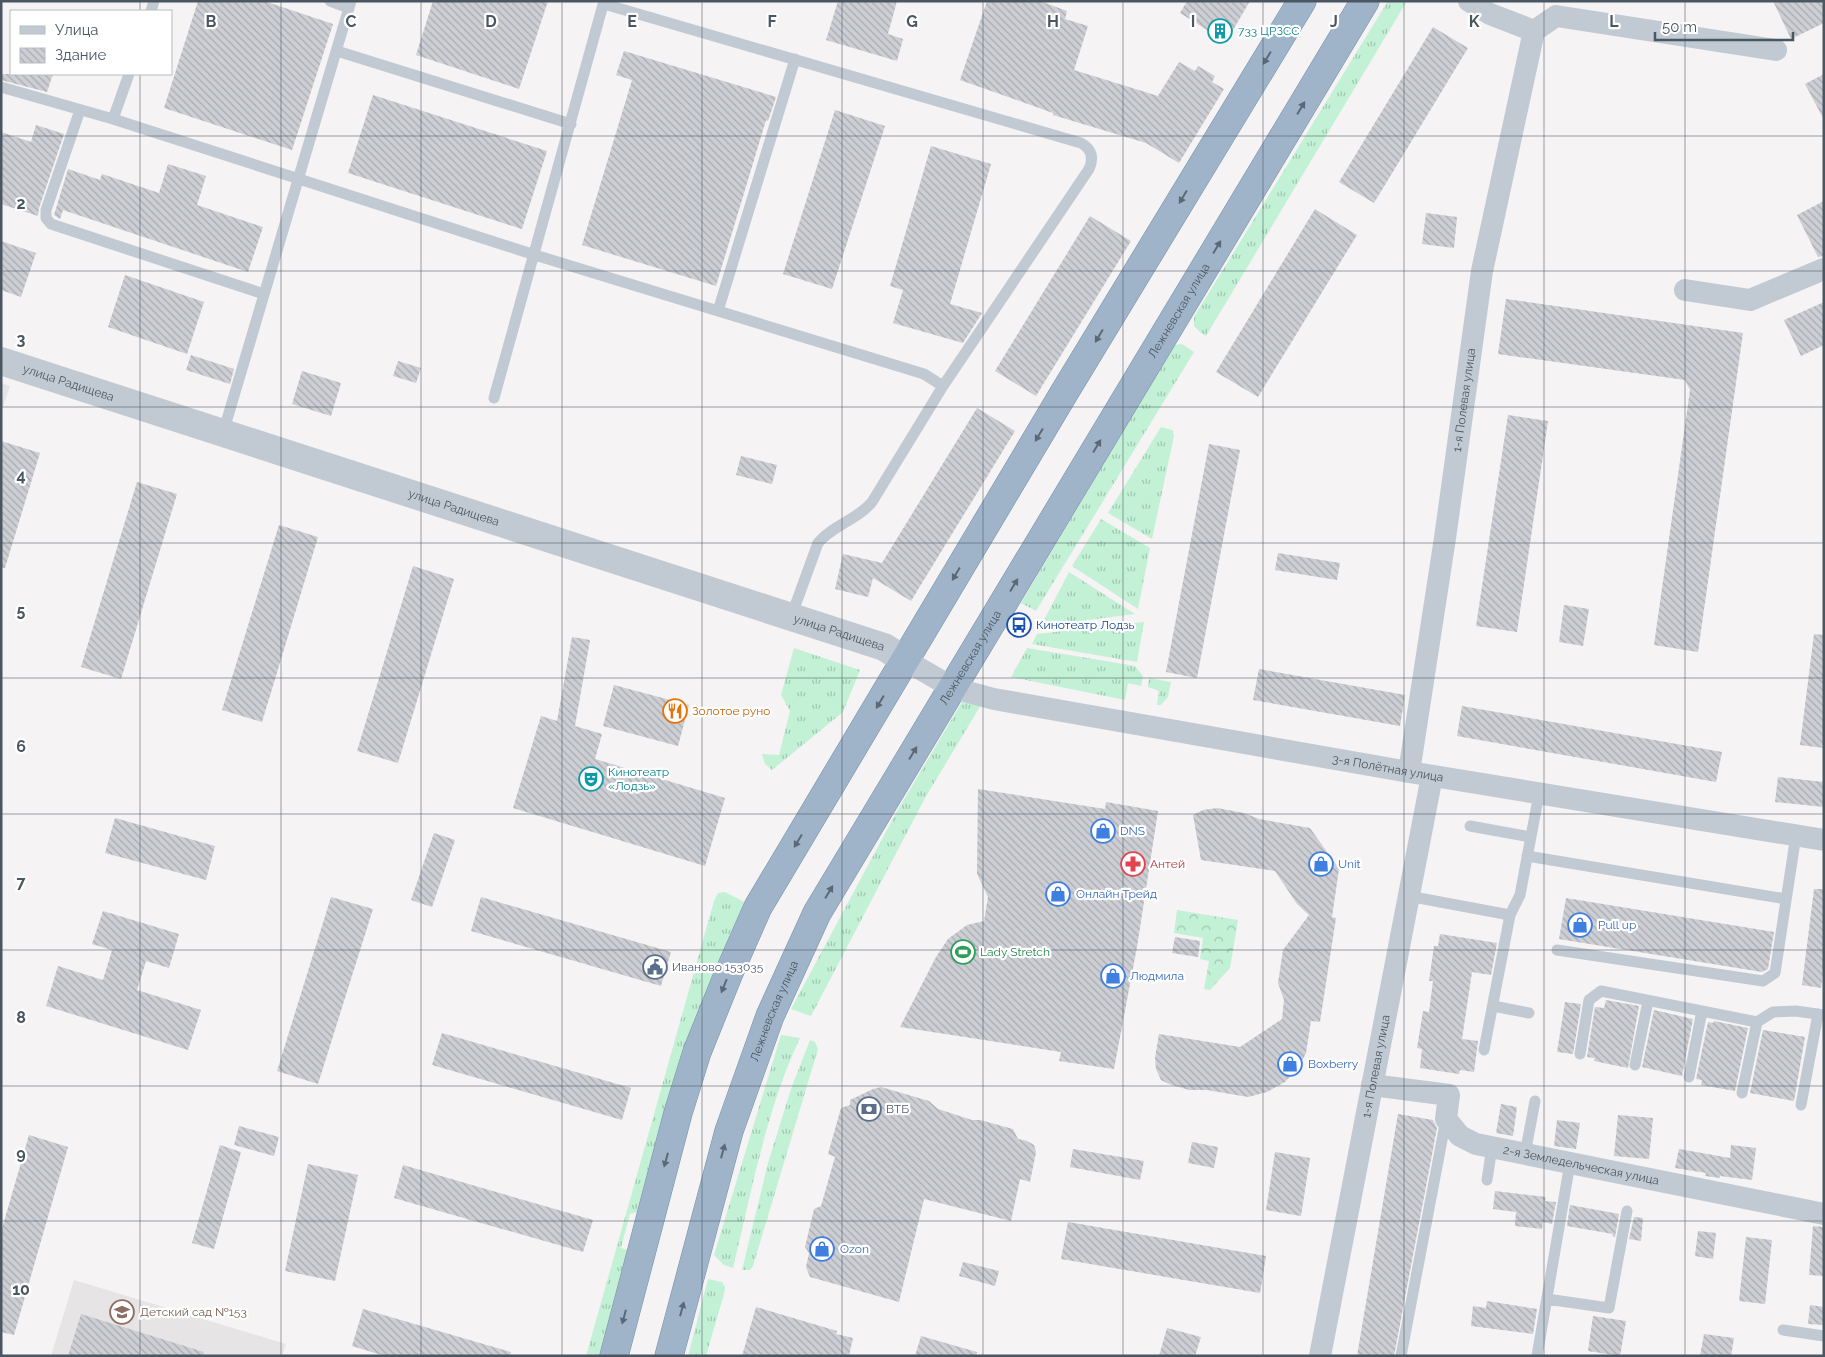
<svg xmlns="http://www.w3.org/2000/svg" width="1825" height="1357" viewBox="0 0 1825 1357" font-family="Raleway,sans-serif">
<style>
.education{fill:#e6e4e5}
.grass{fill:url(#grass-tufts)}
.park{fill:url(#park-crowns)}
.building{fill:url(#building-back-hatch)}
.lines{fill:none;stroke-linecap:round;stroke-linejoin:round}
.trunk-casing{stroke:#7690ad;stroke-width:29}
.service{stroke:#c1cad2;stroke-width:11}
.minor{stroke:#c1cad2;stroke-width:22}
.tertiary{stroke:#c1cad2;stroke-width:28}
.trunk{stroke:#9fb4c9;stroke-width:28}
.oneway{fill:#5b6976}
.grid{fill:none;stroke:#4a5661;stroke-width:1;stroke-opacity:0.55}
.labels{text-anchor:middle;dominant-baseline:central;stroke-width:4.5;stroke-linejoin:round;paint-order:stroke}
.culture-label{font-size:12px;fill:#0d838f;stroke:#fff;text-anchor:start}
.street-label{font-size:12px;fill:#4a5661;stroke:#fff}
.transit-label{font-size:12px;fill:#164399;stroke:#fff;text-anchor:start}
.food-label{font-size:12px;fill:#c56008;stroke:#fff;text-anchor:start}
.shop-label{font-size:12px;fill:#366cbe;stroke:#fff;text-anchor:start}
.health-label{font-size:12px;fill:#be3a42;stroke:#fff;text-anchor:start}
.leisure-label{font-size:12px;fill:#27864d;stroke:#fff;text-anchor:start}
.service-label{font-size:12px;fill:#4e5e75;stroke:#fff;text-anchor:start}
.education-label{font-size:12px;fill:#785e54;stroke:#fff;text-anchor:start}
.grid-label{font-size:16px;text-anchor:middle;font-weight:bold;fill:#4a5661;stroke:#fff;stroke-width:4.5;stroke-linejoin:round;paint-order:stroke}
</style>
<defs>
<pattern id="grass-tufts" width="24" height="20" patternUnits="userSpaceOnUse" patternTransform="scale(1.25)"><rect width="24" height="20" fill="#c3f1d5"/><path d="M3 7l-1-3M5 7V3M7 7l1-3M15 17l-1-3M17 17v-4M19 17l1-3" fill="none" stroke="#a0c6b0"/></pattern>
<pattern id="park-crowns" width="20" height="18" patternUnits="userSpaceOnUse" patternTransform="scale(1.25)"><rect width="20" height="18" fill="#c3f1d5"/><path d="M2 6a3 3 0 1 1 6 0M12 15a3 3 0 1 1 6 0" fill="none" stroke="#a0c6b0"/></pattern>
<pattern id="building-back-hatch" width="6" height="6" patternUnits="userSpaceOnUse" patternTransform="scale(1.25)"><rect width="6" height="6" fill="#cdcfd5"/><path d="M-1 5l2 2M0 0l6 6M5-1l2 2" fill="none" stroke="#a8abb0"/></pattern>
</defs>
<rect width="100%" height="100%" fill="#f5f3f3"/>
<path class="education" d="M1,383L10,386L1,413Z
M74,1280L286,1344L282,1356H51Z"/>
<path class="grass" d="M1388,1H1407L1206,336L1201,333L1194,326V317Z
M1182,344L1194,352L1036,611L1021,603L1174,345Z
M1161,427L1172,430L1174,436L1152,539L1108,513Z
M1101,519L1150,548L1138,609L1072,566Z
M1069,572L1135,614L1041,626Z
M1144,622L1137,662L1032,644L1037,634Z
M794,648L860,670L843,712L772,770L765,764L762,754L779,755L790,711L781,695Z
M1027,648L1135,666L1143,676L1141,686L1128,683L1125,700L1011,677Z
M1149,678L1171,682L1168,697L1161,705H1157L1159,691L1148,687Z
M962,702L981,705L925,798L811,1016L791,1009L896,813Z
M725,892L748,904L641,1211L630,1214L621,1248L631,1251L603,1356H586L714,901L718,893Z
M781,1035L800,1038C766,1110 752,1190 733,1268L724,1265L714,1255Z
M810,1040L815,1042L818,1049L753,1266L750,1270H742L768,1163L791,1089Z
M708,1279L722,1282L725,1287L724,1294L706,1356H688Z"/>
<path class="park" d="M1177,910L1238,920L1230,968L1210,990L1204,989L1209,961L1200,959L1203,938L1174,933Z"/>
<path class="building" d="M198,1H264L333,24L292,150L164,108Z
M433,1H548L519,89L416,55Z
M838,1H897L888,34L903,39L897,61L826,40Z
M987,1H1040L1067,11L1065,19L1088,26L1074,70L1158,96L1179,62L1195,71L1198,66L1215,76L1212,82L1224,89L1179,163L1146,143L1053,115V113L960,80Z
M1187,1H1250L1226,42L1180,13Z
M1773,1H1824V23L1791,39Z
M1433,27L1468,48L1374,203L1339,182Z
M624,51L776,97L768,121L766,120L716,286L582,245L632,80L616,75Z
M1,74H53L47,92L1,80Z
M1824,74V120L1805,84Z
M373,95L547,151L522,229L348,173Z
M835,110L885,126L832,289L783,274Z
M36,125L64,134L39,208L38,216L1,204V132L31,142Z
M931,146L991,164L950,304L982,313L963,343L893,323L903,290L890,286Z
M168,164L206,176L197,205L263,227L248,272L63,210L60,219L54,215L68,169L100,180L102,174L159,193Z
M1824,201V256L1818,257L1797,215Z
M1315,209L1357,235L1258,397L1216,372Z
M1426,213L1457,217L1454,248L1422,244Z
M1090,216L1131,241L1036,396L995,371Z
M1,241L36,253L21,297L1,290Z
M125,275L204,302L187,354L108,327Z
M1506,299L1743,333L1698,652L1654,645L1690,390L1685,380L1498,354Z
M1824,302V345L1801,356L1784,320Z
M191,355L234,369L230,384L186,370Z
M398,361L421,368L416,383L393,376Z
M302,371L341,383L331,416L292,404Z
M977,408L1015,431L911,601L873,578L868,597L835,589L843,554L882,563Z
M1508,415L1548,421L1517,632L1476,626Z
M1,441L40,453L5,568H1Z
M1209,444L1240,450L1197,678L1166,672Z
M741,456L777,465L772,484L736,475Z
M137,482L177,494L121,679L81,667Z
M279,525L318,537L262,722L222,710Z
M1278,553L1340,563L1337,580L1275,570Z
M413,566L454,579L398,763L357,751Z
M1564,605L1589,609L1583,646L1559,642Z
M1814,634L1824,635V748L1800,745Z
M572,637L590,640L575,726L602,734L595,759L725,798L705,866L513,808L541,716L557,721Z
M1259,669L1405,695L1400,726L1253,700Z
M614,685L689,705L678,746L603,726Z
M1462,706L1722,752L1716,782L1457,736Z
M1778,777L1824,782V807L1775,802Z
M978,789L1105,809L1106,802L1158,811L1137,947L1114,1069L1059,1061L1061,1052L900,1027L936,957L948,939L967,925L984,921L988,897L977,874Z
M1217,808L1244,813L1259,819L1310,828L1339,869L1332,917L1336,918L1320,1022L1311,1021L1306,1053L1299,1067L1285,1082L1267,1092L1248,1097L1207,1090H1189L1169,1084L1161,1080L1156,1069L1155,1058L1159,1034L1240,1047L1282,1019L1284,1000L1278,983L1283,950L1309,915L1297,904L1275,871L1201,860L1193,815L1203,810Z
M115,818L215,846L206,880L105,853Z
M434,833L455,840L432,907L411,900Z
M1814,889H1824V965L1821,988L1802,985Z
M331,897L373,909L318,1084L277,1071Z
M481,897L671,952L661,986L471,931Z
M1566,898L1774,932L1768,969L1762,972L1559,939Z
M103,911L179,934L169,968L146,961L137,990L201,1010L188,1050L46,1006L58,966L103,980L112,950L92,944Z
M1440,934L1497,943L1491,975L1472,972L1462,1039L1478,1041L1474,1072L1460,1070L1459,1074L1420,1068L1422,1049L1417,1048L1423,1011L1429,1012L1433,981H1429L1434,946H1438Z
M1175,937L1200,941L1198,957L1172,953Z
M1606,1000L1639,1006L1628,1068L1594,1061L1595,1058L1587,1057L1595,1007L1604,1008Z
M1565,1002L1581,1004L1573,1054L1557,1052Z
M1654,1010L1693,1019L1682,1076L1642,1067Z
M1714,1021L1748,1028L1735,1091L1701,1085L1702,1080L1696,1079L1708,1022L1713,1023Z
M1763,1030L1805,1037L1794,1101L1750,1093Z
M442,1033L631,1088L622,1120L432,1065Z
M881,1087L929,1101L938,1109L972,1120H980L1013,1129L1018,1139L1027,1141L1034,1145L1036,1152L1030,1182L1020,1179L1011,1221L924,1199L899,1302L810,1277L806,1267L809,1253L805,1247L814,1209L821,1206L835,1157L828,1154L841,1108L850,1105V1100L873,1089Z
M1501,1104L1517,1107L1513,1136L1496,1133Z
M1398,1114L1433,1120L1437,1128L1394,1356H1357Z
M1618,1115L1653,1118L1649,1159L1614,1156Z
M1557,1120L1580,1123L1576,1149L1554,1146Z
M239,1126L279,1137L274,1156L234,1145Z
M29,1135L68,1147L14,1335L1,1332V1232Z
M1192,1142L1218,1147L1214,1168L1188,1163Z
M220,1145L241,1152L214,1249L192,1243Z
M1731,1145L1756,1148L1752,1180L1720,1176V1178L1705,1176L1706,1173L1675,1168L1679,1149L1730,1158Z
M1073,1149L1144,1161L1140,1180L1070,1167Z
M1275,1152L1310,1158L1301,1216L1266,1210Z
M308,1164L358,1175L335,1281L285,1271Z
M403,1165L593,1220L583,1252L394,1198Z
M1495,1191L1546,1197L1545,1201L1556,1202L1552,1224L1543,1222L1542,1229L1515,1226L1516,1212L1493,1209Z
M1570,1205L1619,1214L1615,1237L1612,1236L1613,1234L1567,1226Z
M1634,1217L1643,1218L1641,1241L1629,1239Z
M1068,1222L1266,1256L1260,1293L1061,1259Z
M1813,1226L1824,1227V1276L1809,1275Z
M1698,1231L1716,1233L1713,1259L1695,1256Z
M1746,1237L1772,1240L1765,1304L1739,1301Z
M963,1262L999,1271L995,1286L959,1276Z
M1487,1301L1537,1309L1533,1334L1471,1326L1473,1306L1486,1308Z
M1810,1305L1824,1307V1325L1808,1324Z
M756,1307L837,1331L836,1334L853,1338L849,1356H742Z
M363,1309L511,1352L510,1356H385L352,1346Z
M81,1314L204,1352L203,1356H68Z
M1593,1316L1626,1321L1620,1356L1588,1351Z
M1167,1328L1201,1337L1195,1356H1159Z
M1704,1334L1734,1338L1731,1356H1700Z
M921,1336L977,1352L976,1356H915Z"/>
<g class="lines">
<g class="trunk-casing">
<g id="trunk">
<path d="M614,1356L678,1113L697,1052L728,975L758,907L1064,393L1302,1"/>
<path id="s6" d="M669,1356L729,1131L770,1016L817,913L1365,1"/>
</g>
</g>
<path class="service" d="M330,1L349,8
M604,4L1081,143C1092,149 1094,158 1089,169L943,386L872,502C857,520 833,525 818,543L791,617
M151,11L154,1
M337,51L571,124
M1,87L113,119L535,255L924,374L943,386
M80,110L46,210V218L51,224L264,294
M113,119L129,74
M718,311L795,59
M494,398L604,1
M223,433L351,1
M1470,826L1531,837
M1527,856L1786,899
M1408,896L1510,915
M1557,950L1763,981L1775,973L1796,835
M1493,1006L1529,1013
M1484,1050L1510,915L1520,895L1539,794
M1580,1054L1589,1000L1601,991L1757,1022L1773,1012L1796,1011L1824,1015
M1635,1065L1648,1001
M1689,1077L1702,1011
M1742,1093L1757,1022
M1801,1105L1818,1014
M1525,1154L1535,1101
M1487,1180L1492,1147
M1547,1299L1609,1308L1627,1211
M1783,1330L1824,1336
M1401,1356L1446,1119
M1537,1356L1570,1163"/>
<g class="minor">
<path d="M1469,1L1490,14L1534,31L1556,16L1776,50"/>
<path d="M1685,290L1750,300L1824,269"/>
<path id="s1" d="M905,660L953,688L994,699L1409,772L1824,840"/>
<path id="s2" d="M1409,772L1445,538L1482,271L1534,31"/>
<path id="s3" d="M1372,1085L1449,1095L1446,1119L1460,1136L1476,1144L1824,1214"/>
<path id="s4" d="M1320,1356L1432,776"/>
</g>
<path class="tertiary" id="s5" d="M1,361L884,647L905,660"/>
<use href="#trunk" class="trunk"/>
</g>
<defs><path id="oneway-solid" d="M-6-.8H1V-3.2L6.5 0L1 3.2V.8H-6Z" transform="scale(1.25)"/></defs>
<g class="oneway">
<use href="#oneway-solid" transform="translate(1267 58) rotate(121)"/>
<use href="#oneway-solid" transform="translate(1301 108) rotate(-59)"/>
<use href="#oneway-solid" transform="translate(1183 197) rotate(121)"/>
<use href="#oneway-solid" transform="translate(1217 247) rotate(-59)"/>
<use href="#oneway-solid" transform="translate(1099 336) rotate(121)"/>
<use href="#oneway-solid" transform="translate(1039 435) rotate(121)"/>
<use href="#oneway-solid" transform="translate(1097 446) rotate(-59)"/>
<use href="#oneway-solid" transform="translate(956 574) rotate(121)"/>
<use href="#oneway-solid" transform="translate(1014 585) rotate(-59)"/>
<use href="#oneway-solid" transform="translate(880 702) rotate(121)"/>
<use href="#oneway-solid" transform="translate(913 753) rotate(-59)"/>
<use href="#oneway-solid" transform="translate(798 841) rotate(121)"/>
<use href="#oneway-solid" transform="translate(829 892) rotate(-59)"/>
<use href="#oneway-solid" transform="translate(724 986) rotate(112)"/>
<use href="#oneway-solid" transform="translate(723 1151) rotate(-75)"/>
<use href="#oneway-solid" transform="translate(666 1160) rotate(105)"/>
<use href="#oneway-solid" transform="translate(682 1309) rotate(-75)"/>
<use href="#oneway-solid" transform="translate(624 1317) rotate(105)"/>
</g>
<path class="grid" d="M140,1V11M281,1V1356M421,1V1356M562,1V1356M702,1V1356M842,1V1356M983,1V1356M1123,1V1356M1263,1V1356M1404,1V1356M1544,1V1356M1685,1V1356M140,74V1356M1,136H1824M1,271H1824M1,407H1824M1,543H1824M1,678H1824M1,814H1824M1,950H1824M1,1086H1824M1,1221H1824"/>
<defs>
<g id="building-ring" transform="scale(1.25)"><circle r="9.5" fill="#fff" stroke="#0f9aa8" stroke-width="1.5"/><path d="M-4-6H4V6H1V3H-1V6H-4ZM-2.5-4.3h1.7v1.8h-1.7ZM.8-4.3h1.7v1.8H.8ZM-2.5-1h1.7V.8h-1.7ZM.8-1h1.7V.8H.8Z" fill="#0f9aa8"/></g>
<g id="bus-ring" transform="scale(1.25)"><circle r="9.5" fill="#fff" stroke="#1a4fb4" stroke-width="1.5"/><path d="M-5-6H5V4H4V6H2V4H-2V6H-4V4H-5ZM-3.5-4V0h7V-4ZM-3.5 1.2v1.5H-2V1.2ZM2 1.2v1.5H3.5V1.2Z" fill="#1a4fb4"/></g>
<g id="restaurant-ring" transform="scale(1.25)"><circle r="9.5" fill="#fff" stroke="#e8710a" stroke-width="1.5"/><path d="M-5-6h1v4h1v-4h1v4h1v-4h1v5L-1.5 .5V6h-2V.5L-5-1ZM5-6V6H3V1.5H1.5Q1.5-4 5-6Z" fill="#e8710a"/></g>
<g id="theatre-ring" transform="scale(1.25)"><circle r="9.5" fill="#fff" stroke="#0f9aa8" stroke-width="1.5"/><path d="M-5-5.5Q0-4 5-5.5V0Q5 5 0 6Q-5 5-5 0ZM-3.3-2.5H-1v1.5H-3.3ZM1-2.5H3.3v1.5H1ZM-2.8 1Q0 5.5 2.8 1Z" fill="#0f9aa8"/></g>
<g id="shop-ring" transform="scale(1.25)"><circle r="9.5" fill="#fff" stroke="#3f7fe0" stroke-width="1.5"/><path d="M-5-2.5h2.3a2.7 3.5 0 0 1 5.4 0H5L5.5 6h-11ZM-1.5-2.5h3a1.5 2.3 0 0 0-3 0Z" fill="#3f7fe0"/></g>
<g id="pharmacy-ring" transform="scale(1.25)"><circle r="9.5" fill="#fff" stroke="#e0444e" stroke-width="1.5"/><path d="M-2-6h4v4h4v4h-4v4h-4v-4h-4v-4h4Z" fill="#e0444e"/></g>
<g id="stadium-ring" transform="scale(1.25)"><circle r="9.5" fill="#fff" stroke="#2e9e5b" stroke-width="1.5"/><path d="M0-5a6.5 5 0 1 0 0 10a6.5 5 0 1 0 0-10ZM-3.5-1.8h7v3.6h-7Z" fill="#2e9e5b"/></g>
<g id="civic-ring" transform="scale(1.25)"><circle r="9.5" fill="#fff" stroke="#5c6f8a" stroke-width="1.5"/><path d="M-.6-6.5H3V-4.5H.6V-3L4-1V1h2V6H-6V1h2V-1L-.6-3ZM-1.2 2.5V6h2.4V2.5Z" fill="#5c6f8a"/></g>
<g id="bank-ring" transform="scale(1.25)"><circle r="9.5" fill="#fff" stroke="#5c6f8a" stroke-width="1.5"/><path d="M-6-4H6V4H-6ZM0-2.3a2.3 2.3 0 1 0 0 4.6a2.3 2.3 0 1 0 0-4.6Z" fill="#5c6f8a"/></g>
<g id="school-ring" transform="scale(1.25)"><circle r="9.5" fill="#fff" stroke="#8d6e63" stroke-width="1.5"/><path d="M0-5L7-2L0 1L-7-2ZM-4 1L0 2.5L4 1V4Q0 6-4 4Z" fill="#8d6e63"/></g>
</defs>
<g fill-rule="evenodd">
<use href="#building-ring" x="1220" y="31"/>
<use href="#bus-ring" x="1019" y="625"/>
<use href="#restaurant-ring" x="675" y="711"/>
<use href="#theatre-ring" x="591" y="779"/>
<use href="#shop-ring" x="1103" y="831"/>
<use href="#pharmacy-ring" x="1133" y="864"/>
<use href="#shop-ring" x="1321" y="864"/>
<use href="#shop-ring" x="1058" y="894"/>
<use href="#shop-ring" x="1580" y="925"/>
<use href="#stadium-ring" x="963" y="952"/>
<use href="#civic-ring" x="655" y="967"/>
<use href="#shop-ring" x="1113" y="976"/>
<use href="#shop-ring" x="1290" y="1064"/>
<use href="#bank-ring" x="869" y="1109"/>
<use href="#shop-ring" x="822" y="1249"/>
<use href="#school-ring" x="122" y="1312"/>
</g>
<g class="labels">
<g class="culture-label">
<text x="1238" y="31">733 ЦРЗСС</text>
<text x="608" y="772">Кинотеатр<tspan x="608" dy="14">«Лодзь»</tspan></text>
</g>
<g class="street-label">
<text stroke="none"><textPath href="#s6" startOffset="1171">Лежневская улица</textPath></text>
<text stroke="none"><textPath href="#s5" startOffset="71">улица Радищева</textPath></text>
<text stroke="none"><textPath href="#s2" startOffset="376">1-я Полевая улица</textPath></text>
<text stroke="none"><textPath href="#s5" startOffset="476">улица Радищева</textPath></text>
<text stroke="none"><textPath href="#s5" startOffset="881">улица Радищева</textPath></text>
<text stroke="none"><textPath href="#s6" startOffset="766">Лежневская улица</textPath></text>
<text stroke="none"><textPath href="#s1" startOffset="498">3-я Полётная улица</textPath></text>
<text stroke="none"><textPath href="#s6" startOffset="361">Лежневская улица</textPath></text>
<text stroke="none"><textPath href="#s4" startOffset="295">1-я Полевая улица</textPath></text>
<text stroke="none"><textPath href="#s3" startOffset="249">2-я Земледельческая улица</textPath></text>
</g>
<g class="transit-label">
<text x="1036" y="625">Кинотеатр Лодзь</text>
</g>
<g class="food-label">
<text x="692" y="711">Золотое руно</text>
</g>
<g class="shop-label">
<text x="1120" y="831">DNS</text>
<text x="1338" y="864">Unit</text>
<text x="1076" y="894">Онлайн Трейд</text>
<text x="1598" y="925">Pull up</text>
<text x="1130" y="976">Людмила</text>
<text x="1308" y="1064">Boxberry</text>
<text x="840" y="1249">Ozon</text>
</g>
<g class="health-label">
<text x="1150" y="864">Антей</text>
</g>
<g class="leisure-label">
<text x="980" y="952">Lady Stretch</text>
</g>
<g class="service-label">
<text x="672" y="967">Иваново 153035</text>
<text x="886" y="1109">ВТБ</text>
</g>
<g class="education-label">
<text x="140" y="1312">Детский сад №153</text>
</g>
</g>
<g class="grid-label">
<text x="211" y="27">B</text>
<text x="351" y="27">C</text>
<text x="491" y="27">D</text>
<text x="632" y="27">E</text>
<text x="772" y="27">F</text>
<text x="912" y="27">G</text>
<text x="1053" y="27">H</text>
<text x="1193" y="27">I</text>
<text x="1334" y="27">J</text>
<text x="1474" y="27">K</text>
<text x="1614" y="27">L</text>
<text x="21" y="209">2</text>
<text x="21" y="345">3</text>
<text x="21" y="481">4</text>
<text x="21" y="616">5</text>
<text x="21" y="752">6</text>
<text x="21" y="888">7</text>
<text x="21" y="1023">8</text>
<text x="21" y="1159">9</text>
<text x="21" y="1295">10</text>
</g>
<rect width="1825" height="1357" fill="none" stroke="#4a5661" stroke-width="5"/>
<rect x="10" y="10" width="162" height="65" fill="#ffffff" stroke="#b7bbc0"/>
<rect x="20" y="26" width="25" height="8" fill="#c1cad2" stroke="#b7bbc0"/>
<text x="55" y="35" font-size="15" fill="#4a5661">Улица</text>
<rect x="20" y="48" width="25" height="15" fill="url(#building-back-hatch)" stroke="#b7bbc0"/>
<text x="55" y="60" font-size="15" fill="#4a5661">Здание</text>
<path d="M1655 32v8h138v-8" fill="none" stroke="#4a5661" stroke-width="2.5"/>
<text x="1662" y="32" font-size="15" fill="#4a5661" stroke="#ffffff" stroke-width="4" paint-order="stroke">50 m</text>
</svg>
